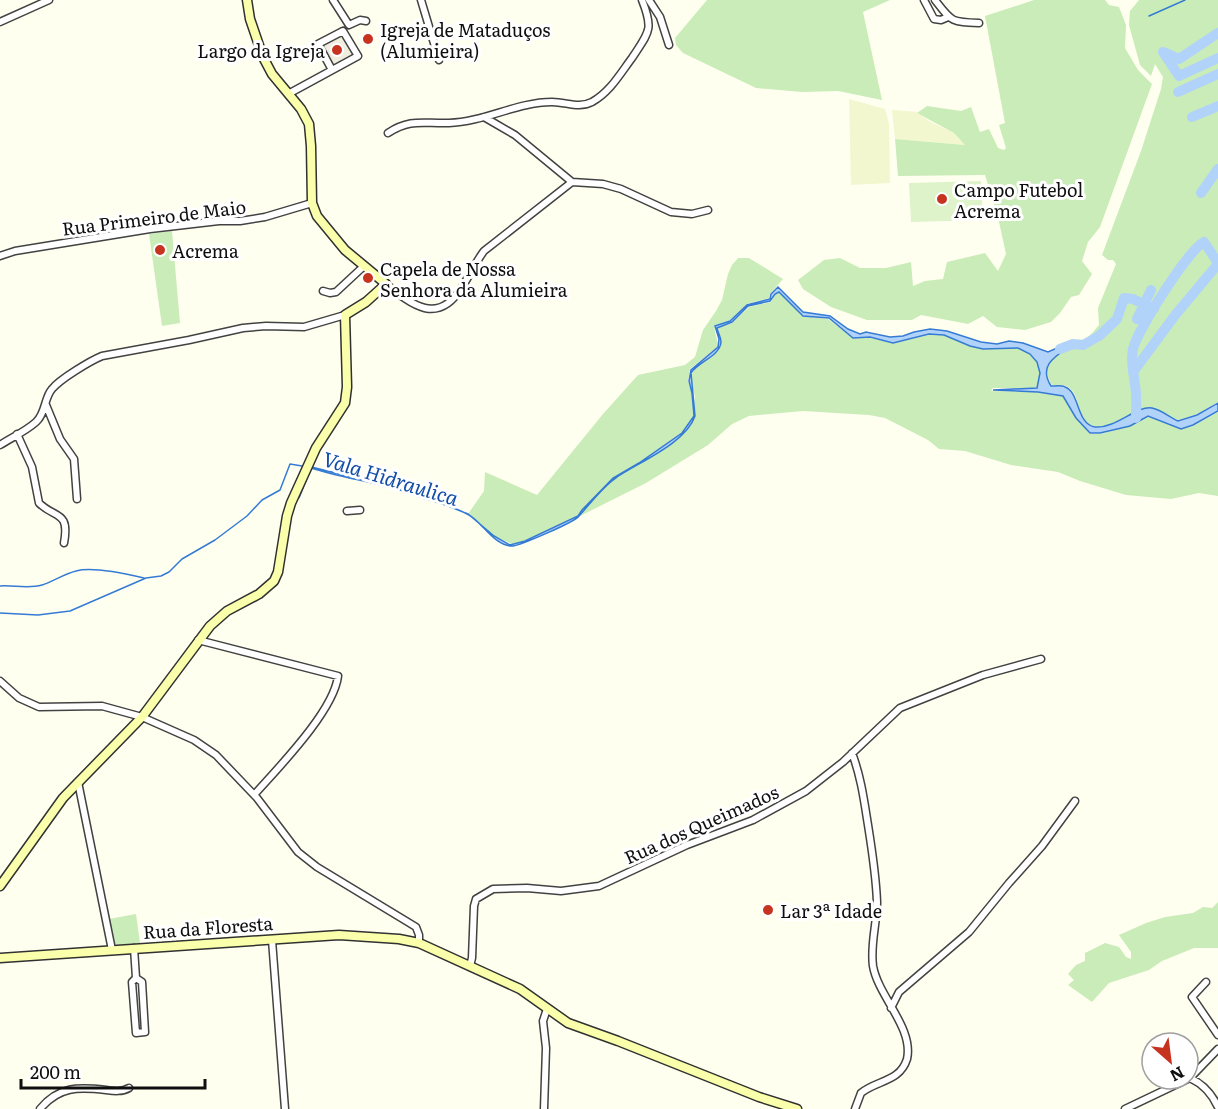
<svg xmlns="http://www.w3.org/2000/svg" width="1218" height="1109" viewBox="0 0 1218 1109" font-family="Literata,serif">
<style>
.farmland{fill:#f3f7cf}
.green{fill:#caecb8}
.pitch{fill:#def3ca}
.plaza{fill:#f0eede}
.water{fill:#b2d3f9;stroke:#357bd4;stroke-width:1.5}
.lines{fill:none;stroke-linecap:round;stroke-linejoin:round}
.stream{stroke:#357bd4;stroke-width:1.5}
.river{stroke:#b2d3f9;stroke-width:10}
.street-casing{stroke:#424242;stroke-width:9}
.secondary-casing{stroke:#313131;stroke-width:11}
.street{stroke:#fff;stroke-width:6}
.secondary{stroke:#faffab;stroke-width:8}
.poi-dot{fill:#c6331f;stroke:#fff;stroke-width:2}
.labels{text-anchor:middle;dominant-baseline:central;stroke-width:6;stroke-linejoin:round;paint-order:stroke}
.poi-label{font-size:18px;fill:#0f0f0f;stroke:#fff;text-anchor:start}
.street-label{font-size:18px;fill:#0f0f0f;stroke:#fff}
.water-label{font-size:20px;font-style:italic;fill:#114da7;stroke:#fff}
</style>
<rect width="100%" height="100%" fill="#fffff0"/>
<path class="farmland" d="M849,99L885,109L889,124L890,183L851,185Z
M892,110L919,112L917,113L929,121L954,133L966,145L895,139Z"/>
<path class="green" d="M707,0H890L863,12L882,100L838,91L802,92L756,88L683,53L676,45L675,38Z
M1034,0H1105L1109,5L1119,7L1126,25L1125,48L1138,70L1152,84L1100,227L1088,242L1082,261L1092,274L1079,295L1071,297L1060,313L1051,322L1025,330L997,327L983,316L968,324L921,315L912,320H867L831,307L803,289L798,280L824,260L840,258L860,268H886L911,262L913,286L925,281L943,279L947,262L985,253L998,271L1006,254L998,217L985,175L898,176L895,139L965,145L954,133L917,113L927,106L961,111L971,107L980,132L989,129L998,148L1004,150L1006,148L999,125L1005,123L985,16Z
M1139,0H1218V402L1197,414L1178,420C1169,416 1162,410 1152,408C1137,405 1115,429 1095,426C1075,423 1082,392 1066,386C1062,385 1056,386 1052,385C1033,357 1075,349 1089,336C1093,333 1096,328 1099,325L1098,308L1116,264L1113,260H1108L1102,255L1141,151L1161,89L1163,77L1155,64L1151,76L1140,65L1129,25L1130,11Z
M172,231L180,323L162,326L149,234Z
M738,258H749L783,279L770,294L769,298L747,304L730,320L715,326C713,333 719,339 717,347L690,369L688,381L692,393L693,413L695,397L691,381L692,374L695,368L719,348L721,339L718,328L732,323L749,307L771,302L775,294L779,292L802,316L828,319L853,338H870L893,343L929,335H944L970,346L983,349L1018,348L1029,354L1037,362L1040,373L1037,388H993L991,391L1038,392L1063,396L1076,418L1090,434H1100L1130,426L1148,416L1181,429L1193,426L1218,412V496L1199,493L1171,499L1126,495L1080,481L1058,472L1011,465L965,451L939,449L928,440L885,418L869,415L803,411L749,416L732,424L708,445L646,483L576,518L514,545L494,536L468,514L484,491L485,472L537,495L603,414L638,375L685,365L695,357L703,330L716,311L722,300L728,274L732,265Z
M1218,902V948H1194L1162,961L1149,970L1109,983L1092,1002L1068,985L1074,980L1068,974L1076,965L1085,961V953L1105,943L1119,947L1126,957L1131,959V952L1119,935L1146,923L1165,917L1193,913L1203,907L1212,908Z
M136,914L140,943L117,945L114,943L109,919Z"/>
<path class="pitch" d="M981,181L983,220L911,222L909,183Z"/>
<path class="plaza" d="M345,27L362,56L330,75L313,43Z"/>
<path class="water" d="M778,287L803,312L830,316L848,329L860,334L866,332L890,337L903,336L914,332L930,329L947,331L981,342L997,344L1009,341L1023,343L1048,352L1057,348L1073,344C1058,355 1037,364 1051,386C1055,386 1062,385 1065,387C1080,392 1076,424 1095,427C1115,429 1137,405 1152,408C1162,410 1169,417 1178,421L1197,415L1218,403V411L1193,425L1181,429L1148,416L1130,426L1100,433H1090L1076,418L1063,396L1038,392L993,390L1037,388L1040,373L1037,362L1030,354L1018,348L983,349L970,346L944,335L929,334L893,343L870,337L853,338L829,318L803,316L779,292L775,294L770,301L748,306L732,322L717,328C718,333 721,337 721,342C720,356 698,362 691,373L695,416C686,443 639,462 617,477C603,486 590,504 579,516C575,522 521,545 513,546C495,547 483,523 469,515C455,507 437,502 422,498C413,495 405,491 396,489C368,481 339,477 311,468L299,498L311,467L397,488L443,504L468,514L494,536L510,545L525,541L578,516L582,510L613,478L639,463L682,433L694,416L692,393L689,381L691,370L718,347L719,339L715,326L730,321L747,305L770,299L771,294Z"/>
<g class="lines">
<path class="stream" d="M1149,16L1185,0
M0,586C13,585 29,589 42,585C52,582 64,574 76,571C93,566 127,574 144,578
M0,613L38,615L70,611L146,578L161,576L169,572L182,559L215,540L247,516L262,500L280,490L290,464L302,466"/>
<path class="river" d="M1163,52L1179,76L1218,58
M1166,53L1179,59L1218,33
M1178,92L1218,74
M1192,117L1218,106
M1201,193L1218,169
M1137,319L1151,290
M1060,349L1073,344L1083,345L1099,336L1117,319L1124,298L1133,299L1154,309
M1133,372L1176,314L1218,264
M1136,418C1136,407 1137,396 1135,385C1134,373 1130,361 1133,349C1137,331 1188,250 1204,242L1218,263"/>
<g class="street-casing">
<path id="street" d="M333,0L349,25L360,20L366,21
M421,0L439,60
M649,0L660,17L669,45
M924,0L934,19L941,20L948,17
M935,0C952,22 951,22 979,23
M0,22L49,0
M290,93L358,56L343,31L318,44L332,70
M484,117L515,135L572,182
M388,133C411,118 424,124 449,123C484,122 517,102 552,102C567,102 578,109 592,102C610,92 620,74 632,58C649,32 654,30 642,0
M572,182L603,184L621,189L671,212L692,214L708,210
M0,256L15,251L150,229L219,221H240L265,217L312,203
M386,284C412,305 438,326 462,287C470,275 475,263 484,251L572,182
M323,291L330,293L336,292L364,266
M46,405L60,439L74,459L77,499
M17,434L32,467L39,503C55,519 70,510 64,543
M0,445C11,438 26,431 36,422C46,413 44,398 52,389C60,379 90,361 102,356L189,340L243,328L266,326L304,327L345,315
M347,511L360,510
M198,640L338,676C334,711 278,768 254,795
M0,681L19,698L39,707L102,706L142,717L194,740L216,755L257,798L298,852L317,867L416,927L419,935V943
M852,753C861,777 864,800 868,825C872,850 876,876 877,902C877,923 870,945 873,966C878,996 914,1028 907,1059C900,1082 877,1080 861,1093L855,1109
M78,782L112,950
M272,940L285,1109
M134,948L136,978L132,982L136,1033L145,1032L142,982L136,978
M470,966L472,958L474,906L476,899L493,889L527,888L561,891L599,886L687,845L753,820L806,791L843,762L900,708L983,675L1041,659
M1206,982L1192,997L1218,1035
M891,1008L899,992L969,932L1009,883L1042,846L1075,801
M1190,1078C1203,1084 1212,1094 1218,1107
M40,1109C59,1086 78,1087 106,1090C114,1091 122,1092 129,1088
M544,1109L546,1048L543,1021L547,1009
M1125,1109L1190,1078L1218,1049"/>
</g>
<g class="secondary-casing">
<path id="secondary" d="M0,886L63,798L142,717L210,626L227,611L259,594L274,581L278,572L287,516L291,503L316,448L345,403L347,387L345,315L366,302L386,284L345,250L317,216L312,203L311,146L309,124L301,109L272,74L263,57L250,19L247,0
M0,958L339,935L399,939L419,943L520,989L568,1023L618,1041L759,1097L797,1109"/>
</g>
<use href="#street" class="street"/>
<use href="#secondary" class="secondary"/>
</g>
<g class="poi-dot">
<circle cx="368" cy="39" r="6"/>
<circle cx="337" cy="50" r="6"/>
<circle cx="942" cy="199" r="6"/>
<circle cx="160" cy="250" r="6"/>
<circle cx="368" cy="278" r="6"/>
<circle cx="768" cy="910" r="6"/>
</g>
<g class="labels">
<g class="poi-label">
<text x="380" y="29">Igreja de Mataduços<tspan x="380" dy="21">(Alumieira)</tspan></text>
<text x="325" y="50" text-anchor="end">Largo da Igreja</text>
<text x="954" y="189">Campo Futebol<tspan x="954" dy="21">Acrema</tspan></text>
<text x="172" y="250">Acrema</text>
<text x="380" y="268">Capela de Nossa<tspan x="380" dy="21">Senhora da Alumieira</tspan></text>
<text x="780" y="910">Lar 3ª Idade</text>
</g>
<g class="street-label">
<text transform="translate(154 217) rotate(-7)">Rua Primeiro de Maio</text>
<text transform="translate(701 824) rotate(-24)">Rua dos Queimados</text>
<text transform="translate(208 927) rotate(-4)">Rua da Floresta</text>
</g>
<g class="water-label">
<text transform="translate(391 477) rotate(17)">Vala Hidraulica</text>
</g>
</g>
<g transform="translate(1170 1061) rotate(152)"><circle r="28" fill="#ffffff" stroke="#9f9f9f" stroke-width="1.5"/>
<path d="M0-4.5L10 22L0 15L-10 22Z" fill="#c6331f"/>
<text y="-9" font-size="16" font-weight="bold" text-anchor="middle" fill="#0f0f0f">N</text>
</g>
<path d="M21 1079v9h184v-9" fill="none" stroke="#0f0f0f" stroke-width="3"/>
<text x="30" y="1079" font-size="18" fill="#0f0f0f" stroke="#ffffff" stroke-width="4.5" paint-order="stroke">200 m</text>
</svg>
